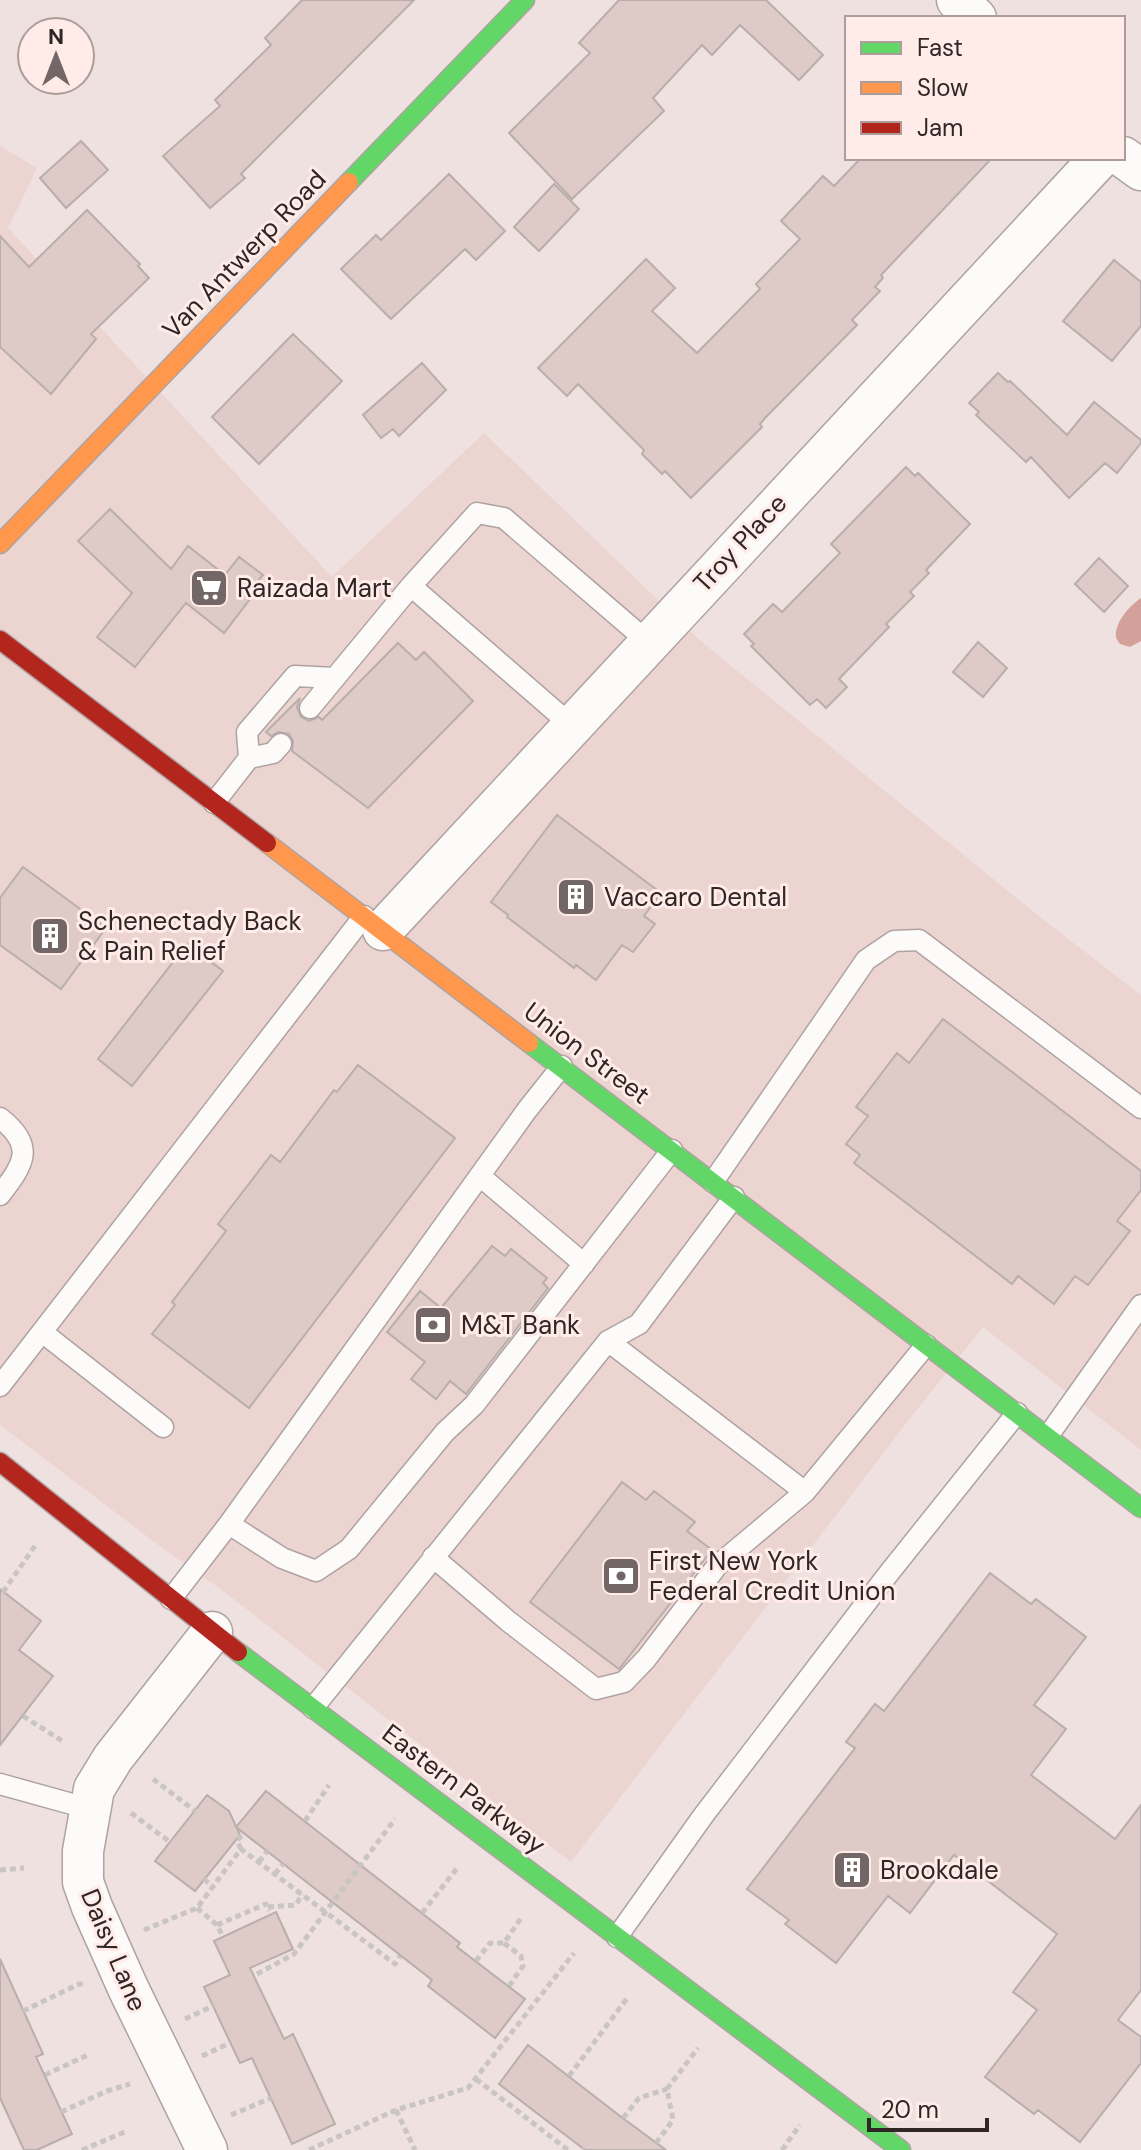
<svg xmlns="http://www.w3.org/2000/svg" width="1141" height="2150" viewBox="0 0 1141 2150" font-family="'DM Sans',sans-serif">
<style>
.built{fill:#ecd4d0}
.water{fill:#d4a09a}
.building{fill:#decac7;stroke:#b9aeac;stroke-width:2}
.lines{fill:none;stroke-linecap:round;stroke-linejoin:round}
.lane-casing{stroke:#aea3a2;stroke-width:23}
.street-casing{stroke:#aea3a2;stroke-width:43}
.fast-casing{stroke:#aea3a2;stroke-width:21}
.slow-casing{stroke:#aea3a2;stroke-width:21}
.jam-casing{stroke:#aea3a2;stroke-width:21}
.path{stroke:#c9c5c5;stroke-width:5;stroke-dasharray:6 4;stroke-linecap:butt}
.lane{stroke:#fdfafa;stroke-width:20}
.street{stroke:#fdfafa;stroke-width:40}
.fast{stroke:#63d668;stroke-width:18}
.slow{stroke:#ff974d;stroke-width:18}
.jam{stroke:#b3261e;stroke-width:18}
.labels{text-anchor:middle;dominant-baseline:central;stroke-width:6;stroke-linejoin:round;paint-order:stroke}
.street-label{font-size:26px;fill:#2f2625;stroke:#ffebe8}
.poi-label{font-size:26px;fill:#2f2625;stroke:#ffebe8;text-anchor:start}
</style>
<rect width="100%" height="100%" fill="#efe1df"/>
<path class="built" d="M0,146L37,168L8,228L332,577L484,433L703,643L1045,921L1141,995V1450L983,1327L911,1417L571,1862L222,1590L165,1550L0,1425Z"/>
<path class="water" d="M1141,598V641L1130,647L1120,644L1116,638C1114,623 1129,606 1141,598Z"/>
<path class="building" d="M302,0H414L241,174L245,178L210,208L163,156L220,106L215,100L271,45L265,38Z
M619,0H766L823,55L799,80L740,25L712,55L702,45L653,98L664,111L572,199L509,133L590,53L579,43Z
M81,141L108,170L66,208L40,178Z
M861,158H992L881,275L883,278L875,287L880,291L852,320L857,325L765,418L760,424L762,427L691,498L665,471L662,474L642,454L644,450L578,384L567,396L538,368L646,259L675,288L652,311L697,353L760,289L756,284L800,239L781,221L823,176L834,186Z
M449,174L505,231L476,260L465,249L391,319L341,269L376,235L381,240Z
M554,184L579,209L539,251L514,227Z
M87,210L140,264L138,266L149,278L91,334L96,339L51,394L0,347V236L29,267Z
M1114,260L1141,282V326L1112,361L1063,321Z
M293,334L342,381L259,464L212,417Z
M422,363L446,390L399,436L393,429L381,438L363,415Z
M998,373L1008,382L1010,381L1067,435L1094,402L1141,440V443L1117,473L1105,463L1069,498L1031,457L1026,462L976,415L979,412L969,403Z
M906,467L915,476L918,473L970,524L926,570L929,573L910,592L914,596L886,624L889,627L839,679L847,687L826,708L817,699L810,705L751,646L754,644L744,634L773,604L782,612L840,553L831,544Z
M110,509L171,569L188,546L225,575L239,557L263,575L249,592L253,595L224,633L186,603L135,667L97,637L132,593L78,541Z
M1099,558L1128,586L1104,612L1075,584Z
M978,642L1007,668L983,697L953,672Z
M398,643L416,660L424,652L473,701L368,808L292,751L293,741L289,734L278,732L271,736L266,732L300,698L297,707L301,717L309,721L319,717L322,720Z
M557,815L661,893L644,916L655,924L633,952L622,945L596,980L576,965L574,968L507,917L508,915L491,902Z
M23,867L106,928L61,989L0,945V898Z
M187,944L223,971L132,1086L98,1059Z
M943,1019L1141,1171V1190L1117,1221L1130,1231L1088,1285L1075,1276L1054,1304L1018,1276L1012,1284L854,1163L860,1155L846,1144L868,1116L856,1107L897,1053L909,1063Z
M358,1065L455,1138L249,1408L152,1334L175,1305L172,1302L226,1231L218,1224L271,1155L280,1162L334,1090L337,1092Z
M492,1246L505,1256L511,1249L547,1278L543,1283L548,1288L466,1394L450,1381L436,1399L411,1379L425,1362L387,1332L420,1291L441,1308Z
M622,1482L646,1500L654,1491L695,1522L687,1531L712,1550L619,1669L530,1602Z
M990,1573L1031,1604L1036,1599L1086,1637L1034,1705L1066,1729L1031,1775L1115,1839L1141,1805V1990L1118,2020L1141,2037V2063L1080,2142L1038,2110L1034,2114L985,2077L1037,2010L1013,1992L1057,1934L954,1855L910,1913L888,1896L836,1963L785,1924L789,1920L747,1889L855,1748L846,1742L875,1704L884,1711Z
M0,1589L41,1621L19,1650L53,1676L0,1745Z
M266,1791L460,1943L457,1947L525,1999L495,2038L428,1986L432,1980L236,1827Z
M207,1795L229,1811L240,1835L195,1891L155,1861Z
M276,1912L293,1949L250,1968L284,2039L293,2034L335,2124L292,2144L252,2058L240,2063L204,1987L230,1975L214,1941Z
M0,1959L43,2054L36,2057L72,2134L37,2150H24L0,2098Z
M528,2045L620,2116L666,2150H585L499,2084Z"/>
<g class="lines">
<g class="lane-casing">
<path id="lane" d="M310,708L411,586
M571,725L411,586L477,513L504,518L648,642
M249,758L247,732L295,676L335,678
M214,803L249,758L273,753L281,744
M0,1118C36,1146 24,1164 0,1195
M480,1176L584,1264
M713,1182L866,960L894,941L919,940L1141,1108
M42,1332L163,1427
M608,1341L805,1492
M0,1386L364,916
M1048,1436L1141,1305
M229,1524L282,1558L316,1571L349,1549L445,1432L474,1405L672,1150
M433,1557L508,1621L596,1689L624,1682L646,1659L717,1566L805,1492L926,1345
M171,1599L229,1524L527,1110L562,1066
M313,1708L608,1341L639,1324L734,1197
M0,1784L90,1809
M617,1937L703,1816L889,1573L1017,1413"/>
</g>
<g class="street-casing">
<path id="street" d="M957,0L976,18
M1123,157L1141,170
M383,930L1100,158
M207,2150L128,1988L92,1907L83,1882V1851L94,1789L113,1758L212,1632"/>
</g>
<g class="fast-casing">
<path id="fast" d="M349,182L525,0
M529,1043L1141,1508
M238,1652L901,2150"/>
</g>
<g class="slow-casing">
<path id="slow" d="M0,544L349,182
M267,843L529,1043"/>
</g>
<g class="jam-casing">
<path id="jam" d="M0,640L267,843
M0,1462L238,1652"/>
</g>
<path class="path" d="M3,1592L37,1543
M23,1716L64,1742
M153,1779L195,1811
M131,1813L170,1842
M305,1821L329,1785
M241,1849L237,1841L244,1833
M259,1862L267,1851
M0,1870L24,1868
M275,1874L283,1864
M204,1879L213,1887
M268,1907L296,1905L302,1894
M197,1908L217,1925L223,1937
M422,1913L458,1867
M217,1925L266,1904L269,1911
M144,1930L197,1908L241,1849L395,1964L400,1956
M504,1943L521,1956L523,1966L509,1986
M476,1961L490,1943H504L521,1918
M257,1974L294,1954L395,1819
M23,2011L79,1984H83
M185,2019L213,2006
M202,2056L230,2043
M45,2075L90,2054
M569,2076L628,1997
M476,2079L568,2150
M396,2110L415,2150
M61,2112L107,2091L130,2084
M231,2115L271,2098
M623,2118L639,2098L667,2089
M656,2143L673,2120L667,2089L698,2048
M82,2150L127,2131
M309,2150L396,2110L468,2088L574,1953
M583,2150L584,2149
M782,2150L800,2125"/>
<use href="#lane" class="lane"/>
<use href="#street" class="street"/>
<use href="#fast" class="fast"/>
<use href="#slow" class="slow"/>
<use href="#jam" class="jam"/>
</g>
<defs>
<g id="supermarket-square" transform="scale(2)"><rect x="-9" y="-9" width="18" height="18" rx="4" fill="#726766" stroke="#ffebe8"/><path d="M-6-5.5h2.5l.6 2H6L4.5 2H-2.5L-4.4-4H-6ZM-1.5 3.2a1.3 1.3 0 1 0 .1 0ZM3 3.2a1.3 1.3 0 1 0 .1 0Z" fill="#fff"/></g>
<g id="building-square" transform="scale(2)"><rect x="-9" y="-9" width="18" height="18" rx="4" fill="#726766" stroke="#ffebe8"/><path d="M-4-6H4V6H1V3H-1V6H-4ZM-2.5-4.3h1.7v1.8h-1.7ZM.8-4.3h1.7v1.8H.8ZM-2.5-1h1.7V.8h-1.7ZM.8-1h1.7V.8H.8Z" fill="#fff"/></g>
<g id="bank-square" transform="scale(2)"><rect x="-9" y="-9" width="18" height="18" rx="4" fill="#726766" stroke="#ffebe8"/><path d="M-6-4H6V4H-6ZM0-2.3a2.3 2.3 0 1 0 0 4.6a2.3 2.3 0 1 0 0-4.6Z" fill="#fff"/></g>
</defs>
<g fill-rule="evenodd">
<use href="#supermarket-square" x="209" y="588"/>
<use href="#building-square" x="576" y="897"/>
<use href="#building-square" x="50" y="936"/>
<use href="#bank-square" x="433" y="1325"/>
<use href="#bank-square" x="621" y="1576"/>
<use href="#building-square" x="852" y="1870"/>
</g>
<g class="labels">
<g class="street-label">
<text transform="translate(244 254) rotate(-46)">Van Antwerp Road</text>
<text transform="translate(740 543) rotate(-47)">Troy Place</text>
<text transform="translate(587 1053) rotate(37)">Union Street</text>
<text transform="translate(464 1789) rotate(37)">Eastern Parkway</text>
<text transform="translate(114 1950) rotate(67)">Daisy Lane</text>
</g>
<g class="poi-label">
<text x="237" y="588">Raizada Mart</text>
<text x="604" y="897">Vaccaro Dental</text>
<text x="78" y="921">Schenectady Back<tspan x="78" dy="30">&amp; Pain Relief</tspan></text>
<text x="461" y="1325">M&amp;T Bank</text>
<text x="649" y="1561">First New York<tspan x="649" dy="30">Federal Credit Union</tspan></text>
<text x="880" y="1870">Brookdale</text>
</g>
</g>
<rect x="845" y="16" width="280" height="144" fill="#ffebe8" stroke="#ac9c9a" stroke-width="2"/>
<rect x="861" y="42" width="40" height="12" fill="#63d668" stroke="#ac9c9a" stroke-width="2"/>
<text x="917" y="56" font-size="24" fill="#2f2625">Fast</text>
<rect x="861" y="82" width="40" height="12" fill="#ff974d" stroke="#ac9c9a" stroke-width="2"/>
<text x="917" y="96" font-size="24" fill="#2f2625">Slow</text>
<rect x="861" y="122" width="40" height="12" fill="#b3261e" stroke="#ac9c9a" stroke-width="2"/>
<text x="917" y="136" font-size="24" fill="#2f2625">Jam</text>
<g transform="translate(56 56)"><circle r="38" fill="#ffebe8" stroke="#ac9c9a" stroke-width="2"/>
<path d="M0-6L14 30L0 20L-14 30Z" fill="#726766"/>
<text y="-12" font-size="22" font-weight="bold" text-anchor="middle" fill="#2f2625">N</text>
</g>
<path d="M869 2118v12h118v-12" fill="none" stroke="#2f2625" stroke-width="4"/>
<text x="881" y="2118" font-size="24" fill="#2f2625" stroke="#ffebe8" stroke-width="6" paint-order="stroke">20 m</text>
</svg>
